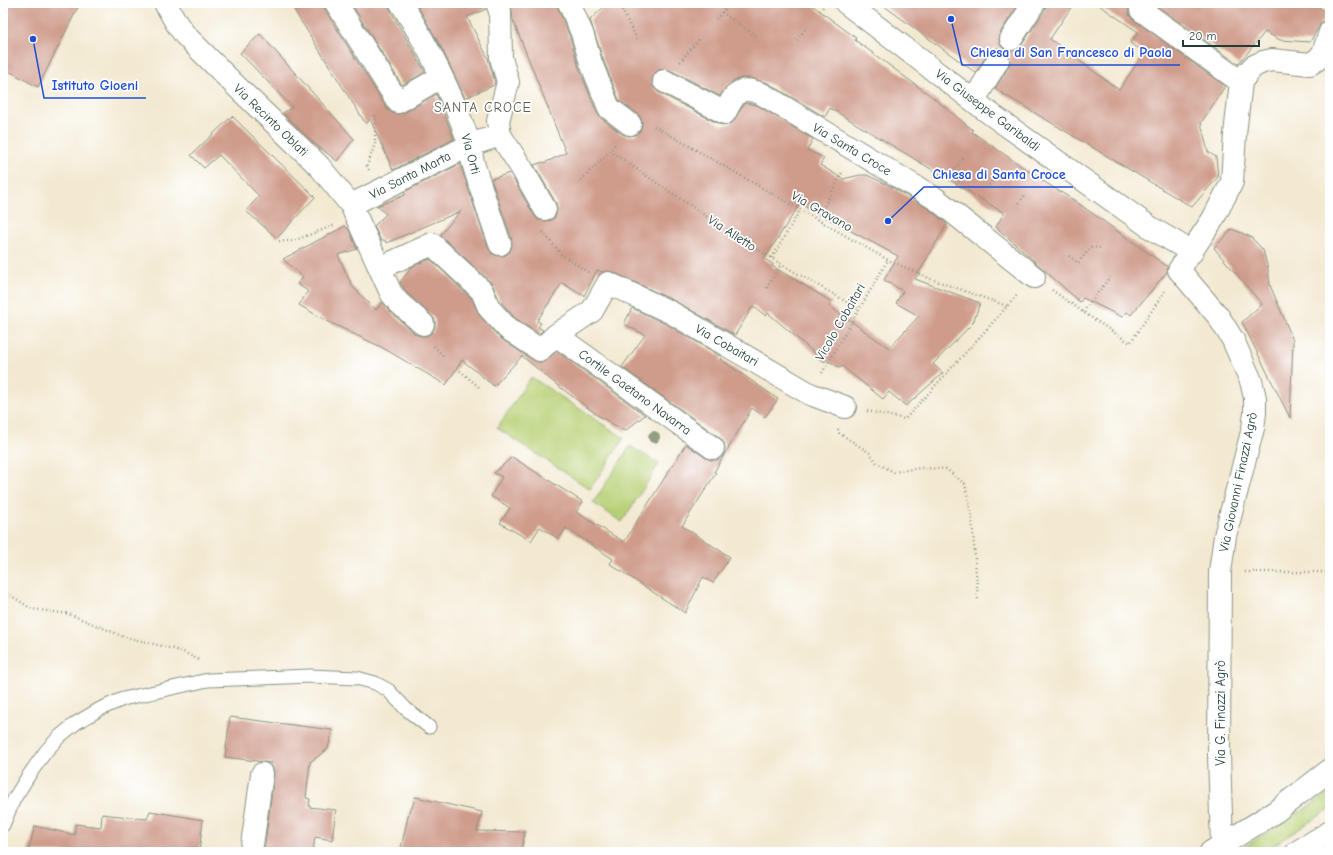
<svg xmlns="http://www.w3.org/2000/svg" width="1333" height="855" viewBox="0 0 1333 855" font-family="'Comic Neue',sans-serif">
<style>
.green{fill:#b7d075;stroke:#6b8654}
.building{fill:#cf9b8b;fill-rule:evenodd}
.lines{fill:none;stroke-linecap:round;stroke-linejoin:round}
.lane-casing{stroke:#899382;stroke-width:15}
.street-casing{stroke:#899382;stroke-width:24}
.secondary-casing{stroke:#899382;stroke-width:24}
.path{stroke:#899382;stroke-width:2.5;stroke-dasharray:1 3;stroke-linecap:butt}
.lane{stroke:#fff;stroke-width:13}
.street{stroke:#fff;stroke-width:22}
.secondary{stroke:#fff;stroke-width:22}
.tree{fill:#939f83}
.labels{text-anchor:middle;dominant-baseline:central;stroke-width:3.5;stroke-linejoin:round;paint-order:stroke}
.street-label{font-size:13px;fill:#1f3d34;stroke:#fff}
.neighbourhood-label{font-size:14px;letter-spacing:1px;fill:#5d5e52;stroke:#fff}
.leader{fill:none;stroke:#1d4ed8;stroke-width:1.5}
.callout-dot{fill:#1d4ed8;stroke:#fff;stroke-width:1.5}
.callout-label{font-size:14px;text-anchor:middle;font-weight:bold;fill:#1d4ed8;stroke:#fff;stroke-width:3.5;stroke-linejoin:round;paint-order:stroke}
</style>
<rect width="100%" height="100%" fill="#fff"/>
<filter id="ink" filterUnits="userSpaceOnUse"><feTurbulence type="fractalNoise" baseFrequency=".025" numOctaves="2"/><feDisplacementMap in="SourceGraphic" scale="8" xChannelSelector="R" yChannelSelector="G"/><feConvolveMatrix kernelMatrix="1 2 1 2 8 2 1 2 1" color-interpolation-filters="sRGB"/></filter>
<filter id="wash" filterUnits="userSpaceOnUse"><feTurbulence type="fractalNoise" baseFrequency=".012" numOctaves="4" result="noise"/><feDisplacementMap in="SourceGraphic" scale="16" xChannelSelector="R" yChannelSelector="G"/><feGaussianBlur stdDeviation="0.9" result="paint"/><feColorMatrix in="noise" values="0 0 0 0 0 0 0 0 0 0 0 0 0 0 0 0 0 1.4 0 .05"/><feComposite in="paint" operator="in"/></filter>
<g filter="url(#wash)">
<rect width="100%" height="100%" fill="#f3e9d1"/>
<path class="green" d="M531,377L624,438L590,489L497,428Z
M630,446L659,464L622,522L593,503Z
M1330,793V809L1263,852H1239L1241,849Z"/>
<g id="blocks">
<path class="building" d="M3,3H80L38,87L3,68Z
M306,3H324L325,10L387,109L392,113L398,114L404,113L436,94L454,139L393,170L370,119L366,124L294,10Z
M351,3H389L390,10L425,72L402,85Z
M416,3H485L486,9L467,17L488,58L495,82L494,85L465,98L441,47Z
M510,3H557L558,8L570,37L579,68L597,113L601,118L622,134L629,136L635,135L640,131L642,125V120L638,114L619,100L603,59L590,20L608,3H809L856,38L855,40L935,99L973,130L972,132L1043,181L1075,201L1168,267L1167,272L1131,315L1127,312L1122,317L1083,298L1080,302L996,227L1004,213L830,108L825,117L768,83L750,78H741L733,81L726,87L720,96L670,70L663,69L658,70L653,75L652,81L653,87L658,92L719,124L725,125L732,123L745,103L757,105L813,139L807,150L824,158L820,165L843,179L860,175H867L888,185L929,209L947,224L915,279L980,303L973,323L933,364L943,373L906,406L889,392L883,399L842,366L840,368L826,359L825,362L768,313L766,316L753,306L735,335L677,302L613,272L607,271L602,272L597,270L584,296L562,283L537,321L541,323L538,327L543,330L539,334L515,318L500,301L491,282L440,235L461,211L386,243L385,240L381,241L374,226L386,214L377,206L405,195L404,192L460,164L488,248L492,254L498,256H504L510,252L512,246V240L491,179L510,173L534,215L538,220L545,221L552,220L556,216L557,209L556,203L534,165L543,162L544,163L566,153L513,20L512,10ZM800,204L898,256L884,280L903,291L896,303L919,316L889,348L829,306L832,302L772,266L773,264L764,259Z
M880,3H1019L1000,33L999,39L1000,44L1004,49L998,48L992,49L987,54L976,73Z
M1046,3H1074L1050,39L1119,90L1145,52L1130,43L1138,32L1096,3H1131L1129,9V15L1134,20L1225,86L1201,123L1208,152L1216,157L1218,177L1192,207L995,89L1009,66L1010,61L1009,54L1005,50L1011,51L1016,50L1021,46L1045,10Z
M1153,3H1314L1329,15L1324,21L1321,23L1310,42L1280,40L1265,32L1238,64Z
M260,34L354,139L337,161L314,143L283,113L292,107L240,53Z
M232,116L315,197L277,238L246,211L259,196L219,155L204,168L191,155Z
M345,226L349,230L357,249L338,255L352,286L376,310L382,302L390,311L415,334L420,336H427L432,333L435,327V320L431,315L407,293L400,282L413,266L430,259L471,298L480,316L500,338L533,360L538,362H544L557,351L645,415L625,431L599,416L557,385L522,356L494,386L462,360L446,385L383,348L327,321L299,305L308,291L297,284L303,277L283,259Z
M1232,229L1251,237L1263,250L1268,269L1270,285L1293,340L1290,418L1242,322L1262,304L1214,248Z
M632,308L666,324L722,357L720,359L778,399L765,417L752,408L714,472L716,473L682,526L730,557L713,583L703,577L685,613L610,564L613,559L566,528L559,539L540,527L531,541L500,523L510,508L491,496L502,477L494,473L512,457L583,502L576,512L624,542L686,444L706,458L711,460H718L723,456L725,449L724,443L720,438L622,367L645,335L624,324Z
M230,717L332,730L328,749L310,762L306,798L310,799L309,807L336,810L332,840L315,837L313,852H264L274,776V770L271,765V763L225,757Z
M415,797L482,812L477,831L525,832L521,852H400L410,808H412Z
M150,811L203,820L199,852H28L35,826L75,835V824L101,827L102,814L147,819Z"/>
</g>
</g>
<g filter="url(#ink)">
<use href="#blocks" fill-opacity="0" stroke="#899382" stroke-width="1"/>
<g class="lines">
<g class="lane-casing">
<path id="lane" d="M3,825L14,799L29,775L46,751L60,736L76,723L100,709L123,699L208,680L310,676L357,678L375,683L388,690L406,709L429,727"/>
</g>
<g class="street-casing">
<path id="street" d="M165,3L177,24L185,35L236,86L319,166L351,205L391,293L398,302L423,324
M336,3L398,102L441,77
M401,3C428,46 452,94 469,142C472,150 471,158 474,166C482,192 491,218 500,244
M497,3L500,11L501,58L508,82L498,121L500,135
M569,3L582,33L591,63L609,108L630,124
M846,3L992,115L1151,228L1192,252
M1141,10L1241,82
M1011,39L1034,3
M664,81L725,113C734,94 739,84 762,94L936,199L1034,277
M974,100L998,60
M351,205L470,145L500,135L521,167L545,209
M380,268L432,244L482,291L489,308L507,328L540,350L556,335L592,311L608,283L672,313L810,394L845,407
M556,335L713,448
M251,852L262,774
M1227,852L1222,845L1219,755L1220,572L1225,536L1253,428L1255,413V398L1251,381L1233,340L1218,316L1179,270L1213,219L1232,182L1235,134L1241,82L1248,72L1254,66L1263,62L1272,60L1310,64L1318,59L1323,53L1330,32"/>
</g>
<g class="secondary-casing">
<path id="secondary" d="M1211,852L1275,812L1330,770
M1297,852L1330,832"/>
</g>
<path class="path" d="M618,3L637,39
M820,11L823,7
M722,12L757,37
M716,19L731,3
M797,40L807,27
M680,62L699,39
M654,126L888,260L931,279L1007,306
M610,151L722,227L781,264L859,309
M369,170L367,166L375,144V116L378,114
M949,179L963,157
M578,183L610,151L616,143
M989,185L999,173
M1019,203L1025,195
M817,220L843,171
M543,232L561,254L588,272
M279,241H293L335,225
M1069,256L1078,263L1091,247L1100,248
M772,258L800,210
M767,288L781,264
M1052,290L1083,312L1130,343L1165,291
M1083,312L1110,277
M434,346L443,356
M457,368L481,389
M822,373L888,260
M867,411L905,419L978,339L1018,294
M838,429L839,433L870,453L877,463L894,472L920,468L946,469L965,484L972,518L978,600
M1245,572H1330
M3,592L10,595L32,609L69,614L122,636L181,651L201,661"/>
<use href="#lane" class="lane"/>
<use href="#street" class="street"/>
<use href="#secondary" class="secondary"/>
</g>
<circle class="tree" cx="654" cy="437" r="6"/>
</g>
<g class="labels">
<g class="street-label">
<text transform="translate(988 110) rotate(37)">Via Giuseppe Garibaldi</text>
<text transform="translate(271 120) rotate(44)">Via Recinto Oblati</text>
<text transform="translate(852 149) rotate(31)">Via Santa Croce</text>
<text transform="translate(471 154) rotate(75)">Via Orti</text>
<text transform="translate(410 175) rotate(-27)">Via Santa Marta</text>
<text transform="translate(822 211) rotate(30)">Via Gravano</text>
<text transform="translate(732 233) rotate(33)">Via Alletto</text>
<text transform="translate(840 322) rotate(-60)">Vicolo Cobaitari</text>
<text transform="translate(727 345) rotate(30)">Via Cobaitari</text>
<text transform="translate(635 392) rotate(36)">Cortile Gaetano Navarra</text>
<text transform="translate(1238 482) rotate(-78)">Via Giovanni Finazzi Agrò</text>
<text transform="translate(1220 713) rotate(-90)">Via G. Finazzi Agrò</text>
</g>
<g class="neighbourhood-label">
<text x="483" y="107">SANTA CROCE</text>
</g>
</g>
<path class="leader" d="M951 19L962 65H1180M33 39L44 98H146M888 221L924 187H1073"/>
<g class="callout-dot">
<circle cx="951" cy="19" r="4"/>
<circle cx="33" cy="39" r="4"/>
<circle cx="888" cy="221" r="4"/>
</g>
<g class="callout-label">
<text x="1071" y="57">Chiesa di San Francesco di Paola</text>
<text x="95" y="90">Istituto Gioeni</text>
<text x="999" y="179">Chiesa di Santa Croce</text>
</g>
<rect width="1333" height="855" fill="none" stroke="#fff" stroke-width="16"/>
<path d="M1183 40v6h76v-6" fill="none" stroke="#1f3d34" stroke-width="2"/>
<text x="1189" y="40" font-size="12" fill="#1f3d34" stroke="#ffffff" stroke-width="3" paint-order="stroke">20 m</text>
</svg>
